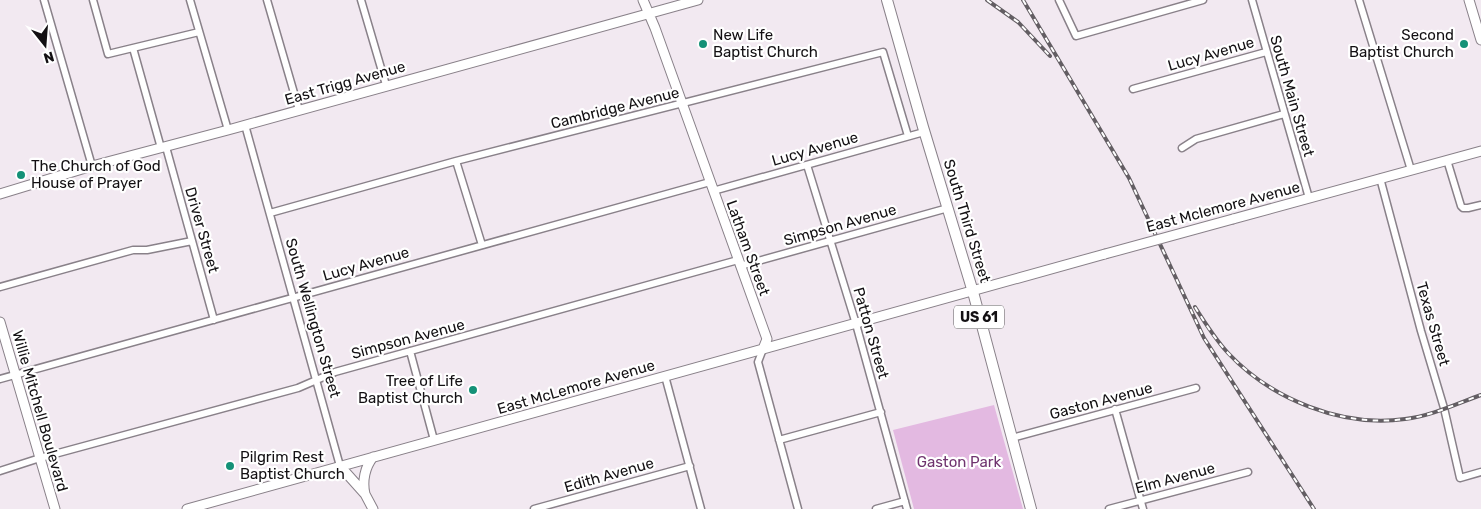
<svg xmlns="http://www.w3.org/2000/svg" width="1481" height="509" viewBox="0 0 1481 509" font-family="Rubik,sans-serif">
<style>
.green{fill:#e3b9e1}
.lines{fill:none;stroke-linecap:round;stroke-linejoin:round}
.street-casing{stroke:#898189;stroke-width:9}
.secondary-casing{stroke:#898189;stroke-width:11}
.primary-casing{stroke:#898189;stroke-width:12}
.street{stroke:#fff;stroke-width:6}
.secondary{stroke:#fff;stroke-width:9}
.primary{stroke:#fff;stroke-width:10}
.rail-casing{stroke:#635e63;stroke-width:4}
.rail{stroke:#fff;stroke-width:2;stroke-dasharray:5.5;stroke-linecap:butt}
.secondary-bridge-casing{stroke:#898189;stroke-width:11;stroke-linecap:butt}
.secondary-bridge{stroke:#fff;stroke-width:9}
.poi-dot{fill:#149177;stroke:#fff;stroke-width:2}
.labels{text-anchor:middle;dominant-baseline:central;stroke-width:4.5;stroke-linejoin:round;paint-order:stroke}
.shield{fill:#fff;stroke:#5a585a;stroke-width:1}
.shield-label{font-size:14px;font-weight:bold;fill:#131013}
.poi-label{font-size:15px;fill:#131013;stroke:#fff;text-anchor:start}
.street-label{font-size:15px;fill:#131013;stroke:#fff}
.park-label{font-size:15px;fill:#70346f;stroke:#fff}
</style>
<rect width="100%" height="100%" fill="#f2e9f1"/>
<path class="green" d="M994,405L1023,509H914L893,430Z"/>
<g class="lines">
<g class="street-casing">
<path id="street" d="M44,0L92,166
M93,0L108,54L199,32
M190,0L228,130
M267,0L299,110
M361,0L386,85
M1059,0L1076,36L1203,0
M1252,0L1309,198
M1359,0L1411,170
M133,48L161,148
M1133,89L1266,52
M245,125L340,466
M166,147L214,320
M1182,148L1196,139L1284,114
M1447,160L1461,206L1463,208H1468L1481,205
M456,161L482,245
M807,165L856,324L907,509
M1380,178L1421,331L1444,408L1460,478L1481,472
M713,191L924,132
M270,213L456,161L883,52L908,136
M740,266L948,208
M0,287L133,250H147L192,241
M763,349L758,362L798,509
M410,351L434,440
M665,376L701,509
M0,379L710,182
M1115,409L1143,509
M1012,438L1196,388
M779,440L881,412
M0,471L40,458L298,388L335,372L738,260
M534,509L690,466
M876,509L905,501
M1109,509L1248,472"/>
</g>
<g class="secondary-casing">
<path id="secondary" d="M643,0L655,28L767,339L763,349
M1469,0L1481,40
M0,194L92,166L228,130L698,0
M1233,219L1481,151
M0,322L55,509
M340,466L365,494L373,509
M365,494C362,481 365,467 373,457
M187,509L1105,254"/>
</g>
<g class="primary-casing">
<path id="primary" d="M887,0L923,127L973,292L1031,509"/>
</g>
<use href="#street" class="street"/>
<use href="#secondary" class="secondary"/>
<use href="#primary" class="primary"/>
<g class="rail-casing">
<path id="rail" d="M987,0L1018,22L1050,56
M1023,0L1129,178L1204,338L1314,509
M1195,307C1205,323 1215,339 1228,353C1271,399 1342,428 1405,419C1431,416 1456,404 1481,395"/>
</g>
<use href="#rail" class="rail"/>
<g class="secondary-bridge-casing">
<path id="secondary-bridge" d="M1105,254L1233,219"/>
</g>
<use href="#secondary-bridge" class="secondary-bridge"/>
</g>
<g class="poi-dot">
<circle cx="703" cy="44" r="5"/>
<circle cx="1464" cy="44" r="5"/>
<circle cx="21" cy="175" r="5"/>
<circle cx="473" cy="390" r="5"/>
<circle cx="230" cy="466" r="5"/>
</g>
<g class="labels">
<rect class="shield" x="954" y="305.5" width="50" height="23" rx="4"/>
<g class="shield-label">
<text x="979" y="317">US 61</text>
</g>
<g class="poi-label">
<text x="713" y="35">New Life<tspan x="713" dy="17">Baptist Church</tspan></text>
<text x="1454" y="35" text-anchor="end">Second<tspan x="1454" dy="17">Baptist Church</tspan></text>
<text x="31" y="166">The Church of God<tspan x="31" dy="17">House of Prayer</tspan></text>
<text x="463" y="381" text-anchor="end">Tree of Life<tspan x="463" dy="17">Baptist Church</tspan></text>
<text x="240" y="457">Pilgrim Rest<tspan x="240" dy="17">Baptist Church</tspan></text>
</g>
<g class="street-label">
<text transform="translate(1211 54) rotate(-16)">Lucy Avenue</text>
<text transform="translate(345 83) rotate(-16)">East Trigg Avenue</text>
<text transform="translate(1292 96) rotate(74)">South Main Street</text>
<text transform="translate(615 108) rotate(-14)">Cambridge Avenue</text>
<text transform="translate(815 149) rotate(-16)">Lucy Avenue</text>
<text transform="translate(1223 207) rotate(-15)">East Mclemore Avenue</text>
<text transform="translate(967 221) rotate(73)">South Third Street</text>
<text transform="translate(840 225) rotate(-16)">Simpson Avenue</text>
<text transform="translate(202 230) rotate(74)">Driver Street</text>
<text transform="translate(748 248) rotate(70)">Latham Street</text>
<text transform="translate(366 264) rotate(-16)">Lucy Avenue</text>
<text transform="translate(313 318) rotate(74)">South Wellington Street</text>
<text transform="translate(1433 324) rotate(74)">Texas Street</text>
<text transform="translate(871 333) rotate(74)">Patton Street</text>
<text transform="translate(408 339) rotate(-15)">Simpson Avenue</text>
<text transform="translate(576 387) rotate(-16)">East McLemore Avenue</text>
<text transform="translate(1101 401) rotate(-15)">Gaston Avenue</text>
<text transform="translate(40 411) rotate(74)">Willie Mitchell Boulevard</text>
<text transform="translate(609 475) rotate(-16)">Edith Avenue</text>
<text transform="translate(1175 478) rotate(-15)">Elm Avenue</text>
</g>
<g class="park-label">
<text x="959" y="462">Gaston Park</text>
</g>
</g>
<g transform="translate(45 45) rotate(163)" stroke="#ffffff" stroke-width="4" paint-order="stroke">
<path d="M0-4L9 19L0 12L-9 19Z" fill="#131013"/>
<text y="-8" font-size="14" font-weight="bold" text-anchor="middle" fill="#131013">N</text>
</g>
</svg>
